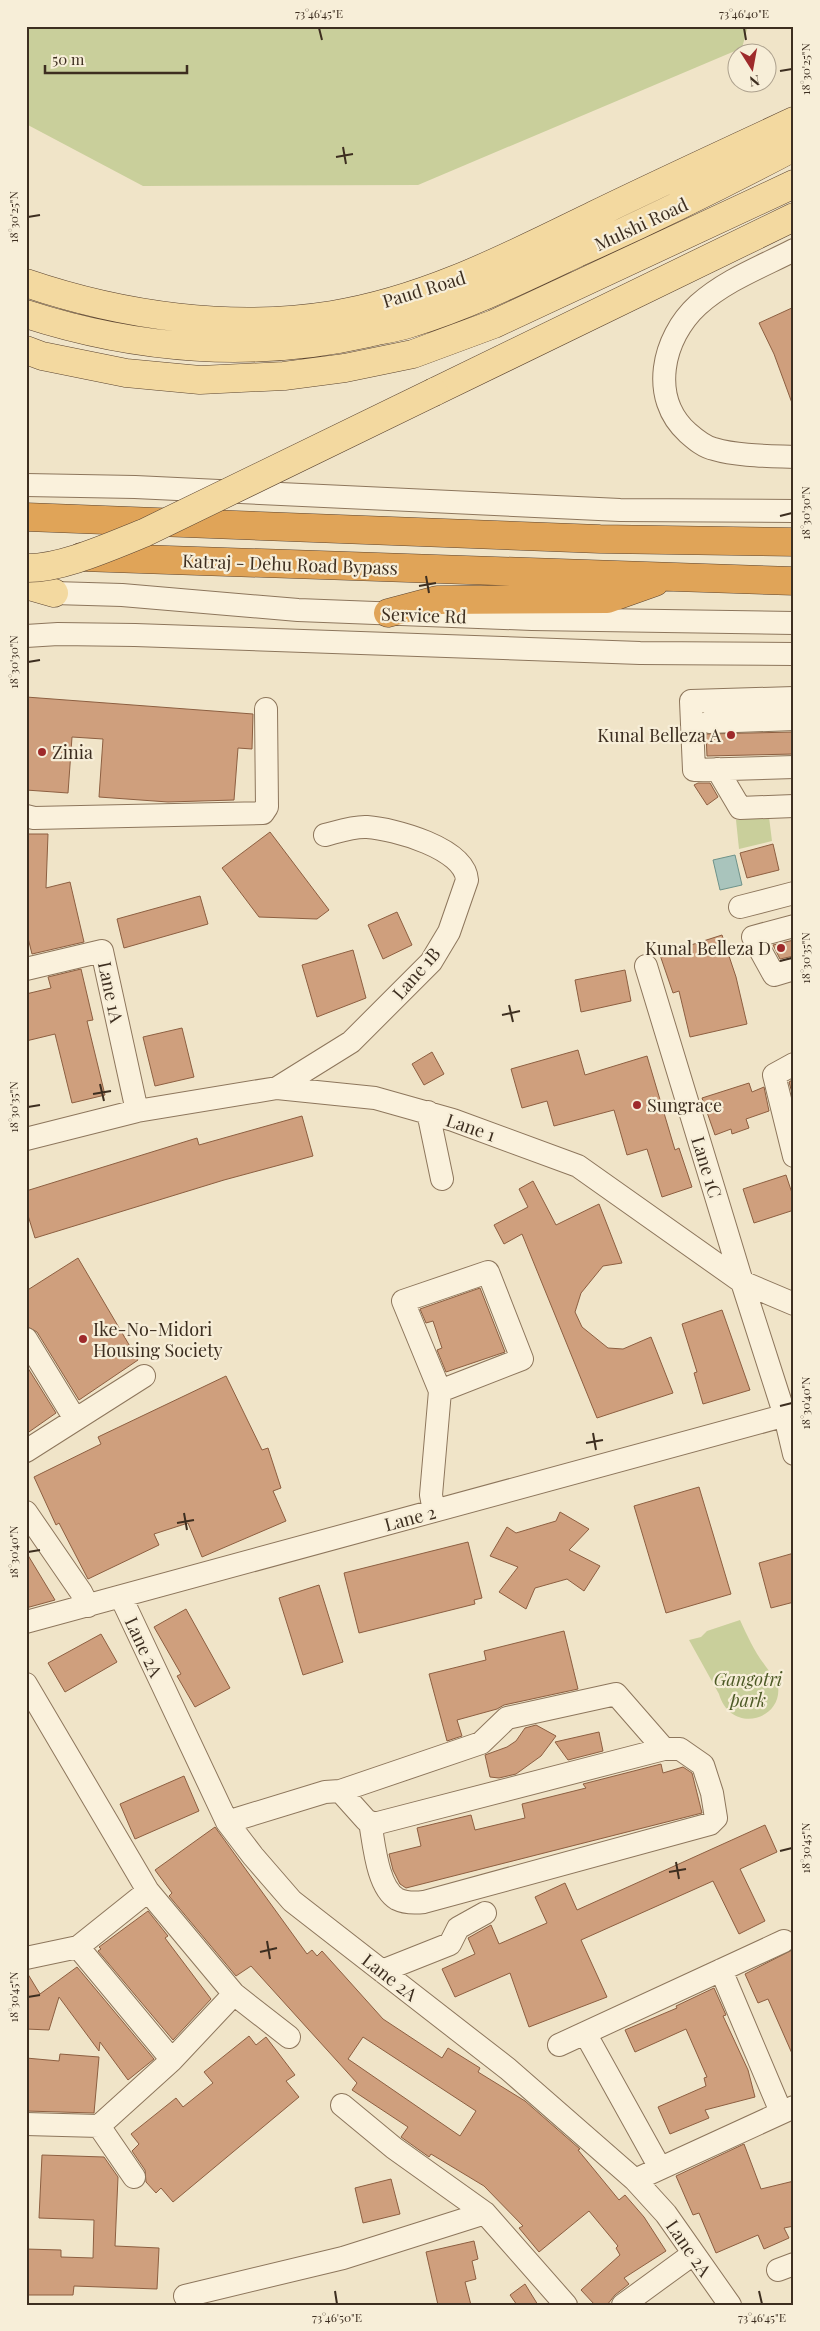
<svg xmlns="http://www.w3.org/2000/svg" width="820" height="2331" viewBox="0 0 820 2331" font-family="'Playfair Display',serif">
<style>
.green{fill:#c9cf9b}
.water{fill:#a9c4bc;stroke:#6f938a}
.building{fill:#cf9f7d;stroke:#8d5f41;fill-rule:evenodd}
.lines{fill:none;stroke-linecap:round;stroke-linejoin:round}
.minor-casing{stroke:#8d765c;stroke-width:24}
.major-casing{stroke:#5b4430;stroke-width:29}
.highway-casing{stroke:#5b4430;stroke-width:29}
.minor{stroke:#faf1dc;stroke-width:22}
.major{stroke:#f3d9a0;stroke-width:28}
.highway{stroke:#e0a458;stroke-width:28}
.major-bridge-casing{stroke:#5b4430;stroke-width:29;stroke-linecap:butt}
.major-bridge{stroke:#f3d9a0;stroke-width:28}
.ticks{fill:none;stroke:#3d2e20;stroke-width:2}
.poi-dot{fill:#9e2a2b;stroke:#f7eed8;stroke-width:2}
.labels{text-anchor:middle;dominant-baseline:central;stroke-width:4.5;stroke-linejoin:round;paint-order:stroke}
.street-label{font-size:18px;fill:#3d2e20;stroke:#f7eed8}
.poi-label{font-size:18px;fill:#3d2e20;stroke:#f7eed8;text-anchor:start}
.park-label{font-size:18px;font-style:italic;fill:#4d5a26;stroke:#f7eed8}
.neatline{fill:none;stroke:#3d2e20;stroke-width:2}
.ticks-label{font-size:12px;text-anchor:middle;fill:#3d2e20}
</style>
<rect width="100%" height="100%" fill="#f0e4c8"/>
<path class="green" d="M26,26H748L742,48L418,185L143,186L26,124Z
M769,817L772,841L739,849L736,820Z
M740,1620C747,1635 754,1651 764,1664C769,1672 776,1676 778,1686C783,1720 731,1735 719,1694L689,1640L701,1637L707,1631Z"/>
<path class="water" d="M735,855L742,885L720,890L713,860Z"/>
<path class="building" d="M794,307V403H792L774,354L759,323Z
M26,697L253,714L252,749L238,748L234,800L168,802L99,797L103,739L72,737L68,793L26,790Z
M794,732V754L707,756L706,734Z
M698,783H710L718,797L707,805L694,785Z
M270,832L329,910L317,919L259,917L222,868Z
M28,834H48L46,888L70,882L84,942L32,954L26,930Z
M773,844L779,870L747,878L740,853Z
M200,896L208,924L124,948L117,919Z
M397,912L412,945L383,959L368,925Z
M722,935L736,977L747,1024L690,1037L679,991L673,993L660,955Z
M794,940V956L780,959L773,945Z
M353,950L366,998L317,1017L302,965Z
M81,969L93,1020L87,1021L105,1095L72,1103L55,1034L26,1041V994L51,988L48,977Z
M625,970L631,1001L581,1012L575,980Z
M182,1028L194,1077L155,1086L143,1037Z
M578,1050L585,1075L647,1056L675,1150L679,1148L692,1187L662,1197L647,1149L627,1155L614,1110L554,1126L547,1101L522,1108L511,1069Z
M432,1052L444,1074L424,1085L412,1064Z
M794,1079V1100L789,1082Z
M749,1083L752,1092L764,1087L769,1111L746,1119L749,1128L732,1134L731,1129L715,1135L702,1098Z
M302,1116L313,1156L224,1180L35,1238L26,1209V1191L197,1138L199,1145Z
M786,1175L794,1199V1210L754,1223L743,1189Z
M533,1181L556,1225L599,1204L622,1263L603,1266L581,1293L575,1312L582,1327L608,1348L623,1349L651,1337L673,1393L597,1418L522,1234L504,1244L494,1225L528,1207L519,1189Z
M78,1258L138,1360L79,1400L37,1332L26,1326V1291Z
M480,1288L505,1352L446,1372L437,1350L442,1348L433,1321L426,1323L420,1309Z
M722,1310L750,1390L703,1404L694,1373L697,1372L682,1324Z
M26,1365L56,1413L26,1434Z
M226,1376L262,1450L268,1448L281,1488L273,1491L286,1521L202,1557L188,1523L154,1534L159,1545L88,1579L59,1523L56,1525L34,1477L101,1444L98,1437Z
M699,1487L731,1594L666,1613L634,1506Z
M560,1512L589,1529L569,1550L600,1566L584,1591L567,1579L535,1588L526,1609L499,1592L518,1567L490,1556L507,1527L516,1533L556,1521Z
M468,1542L482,1598L474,1600L475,1604L359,1633L344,1573Z
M26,1552L55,1600L26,1608Z
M794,1553V1602L771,1608L759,1563Z
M319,1585L343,1662L303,1675L279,1598Z
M186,1609L230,1688L195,1707L177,1676L181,1674L154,1627Z
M564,1631L578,1689L504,1705L497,1709L457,1720L462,1736L447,1741L429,1674L486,1660L484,1651Z
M101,1634L117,1662L65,1692L48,1663Z
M536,1725L556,1736L541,1756L516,1774L499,1778L490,1777L485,1755L507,1747L516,1741L525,1728Z
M599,1732L603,1751L568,1760L555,1742Z
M661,1764L663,1773L683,1767L692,1773L702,1813L406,1888L400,1884L393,1870L389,1854L421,1846L417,1828L471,1815L475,1830L525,1818L522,1804L586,1788L583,1784Z
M184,1776L199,1811L135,1839L120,1804Z
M765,1825L777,1852L740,1869L765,1921L739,1934L713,1881L581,1940L607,1997L529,2027L510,1973L455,1997L442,1969L475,1954L468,1938L491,1925L499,1944L547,1923L535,1897L565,1883L577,1910Z
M215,1827L307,1954L312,1950L317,1956L322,1951L383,2019L442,2058L448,2048L480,2068L478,2072L525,2101L580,2149L578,2150L619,2200L625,2195L644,2217L666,2251L624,2278L629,2284L615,2295L607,2305H595L581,2290L620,2255L616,2248L618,2246L589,2211L539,2252L519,2228L523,2226L484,2186L431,2154L429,2157L401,2137L408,2127L352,2090L357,2083L251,1966L236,1976L169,1896L172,1893L155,1870ZM363,2037L476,2111L460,2136L348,2059Z
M148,1911L168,1936L165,1938L211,1999L173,2040L98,1951L101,1949L99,1947Z
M794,1949V2058L768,1999L758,2003L745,1974Z
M77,1967L154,2059L128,2080L100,2042L99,2051L59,1997L49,2030L26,2029V1971L40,1994Z
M714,1988L726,2015L723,2016L748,2070L755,2097L705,2110L709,2118L670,2134L658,2107L706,2086L704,2078L707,2077L686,2029L635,2052L625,2030L677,2008L676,2006Z
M249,2036L256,2045L266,2037L295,2075L286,2081L299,2097L173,2202L161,2188L156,2193L146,2182L145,2170L132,2151L139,2144L131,2134L176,2098L183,2107L213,2083L204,2072Z
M60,2054L99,2057L94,2113L26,2111V2058L59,2061Z
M744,2144L761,2189L794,2181V2226L784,2228L789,2238L764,2249L758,2235L716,2253L699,2213L693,2215L676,2176Z
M42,2155L104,2157L118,2177L115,2246L159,2248L157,2289L74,2286L73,2295H26V2249L61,2250V2257L93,2258L94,2220L39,2218Z
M391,2179L400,2214L363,2223L355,2188Z
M474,2241L478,2259L472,2261L476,2279L465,2282L471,2305H438L426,2252Z
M525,2284L538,2305H517L510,2295Z"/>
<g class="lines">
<g class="minor-casing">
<path id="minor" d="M794,250C761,267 726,280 698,305C662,338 649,398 688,433C696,440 704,447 714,449C737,456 770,456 794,457
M26,485L135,487L620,510L794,511
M54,593L122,595L298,610L532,619L794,623
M26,636L58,634L135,635L640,653L794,654
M794,698L691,701L694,770L794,767
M709,722L794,719
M717,769L740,808L794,806
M26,816L34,818L263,813L267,807L266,709
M740,907L794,893
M794,926L753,937L774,975L794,969
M646,966L742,1282L794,1304
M26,969L102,951L137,1111
M794,1064L774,1075L794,1156
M277,1088L351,1042L431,962L449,932L467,880C465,848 394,829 367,827C354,826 337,832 325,835
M428,1112L442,1179
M26,1139L137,1111L277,1088L375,1098L453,1120L578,1166L742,1282L785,1416L794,1454
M26,1339L75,1419
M26,1451L144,1376
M434,1511L431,1495L440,1391L403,1301L488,1272L522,1359L440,1391
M26,1512L81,1592L88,1606
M121,1597L227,1822L253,1856L292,1901L508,2069L635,2180L666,2214L730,2305
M26,1622L794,1413
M26,1684L148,1891L234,1994L289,2037
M340,1791L481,1743L507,1718L616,1694L664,1749
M227,1822L325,1792L340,1791L366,1820L374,1824L664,1749H680L703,1765L712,1793L716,1818L710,1824L424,1902C416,1903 405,1903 397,1899C377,1887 374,1843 370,1822
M78,1947L172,2060
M26,1958L78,1947L148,1891
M721,1970L781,2112
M382,1971L450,1944L458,1928L485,1913
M585,2033L660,2168
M559,2045L784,1941
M342,2105L394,2148L485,2213L566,2305
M26,2124L99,2126L172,2060L234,1994
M99,2126L134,2177
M635,2180L794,2107
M778,2270L794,2264
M185,2296L343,2258L485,2213
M623,2305L693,2254"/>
</g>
<g class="major-casing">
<path id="major" d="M26,283C123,316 231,331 332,315C426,300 510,256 594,215C660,183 727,152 794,121
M26,314C137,350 254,359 368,333C381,330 395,328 408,324C467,306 522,279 577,253C651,220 722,185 794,147
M26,350L42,356L126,373L200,380L284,376L345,368L413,354L494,324L794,184
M434,392L794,217
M26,585L54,593"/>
</g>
<g class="highway-casing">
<path id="highway" d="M26,517L600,539L794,542
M81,557L794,581
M388,613L437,600L607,599L655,582"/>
</g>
<use href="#minor" class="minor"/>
<use href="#major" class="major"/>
<use href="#highway" class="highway"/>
<g class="major-bridge-casing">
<path id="major-bridge" d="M26,568C61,569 111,546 144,533L434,392"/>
</g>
<use href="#major-bridge" class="major-bridge"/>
</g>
<path class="ticks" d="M319,28L322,40M744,28L746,40M780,71L792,69M343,147L346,164M336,157L353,154M28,217L40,215M780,516L792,513M426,576L429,593M419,586L436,583M28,662L40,660M780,961L792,958M509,1005L513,1022M502,1015L520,1011M100,1084L104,1101M93,1094L111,1091M28,1107L40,1105M780,1406L792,1403M593,1433L596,1450M586,1443L603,1440M184,1513L187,1530M177,1523L194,1520M28,1552L40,1550M780,1851L792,1848M676,1862L679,1879M669,1872L686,1869M267,1941L270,1959M260,1952L277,1948M28,1997L40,1995M335,2291L337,2304M759,2291L762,2304"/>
<g class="poi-dot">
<circle cx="731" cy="735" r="5"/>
<circle cx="42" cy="752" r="5"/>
<circle cx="781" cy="948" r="5"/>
<circle cx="637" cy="1105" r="5"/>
<circle cx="83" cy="1339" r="5"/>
</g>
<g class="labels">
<g class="street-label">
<text transform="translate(641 224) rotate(-25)">Mulshi Road</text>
<text transform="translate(424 289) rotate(-17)">Paud Road</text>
<text transform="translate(290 564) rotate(2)">Katraj - Dehu Road Bypass</text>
<text transform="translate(424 615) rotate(2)">Service Rd</text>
<text transform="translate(416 973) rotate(-49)">Lane 1B</text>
<text transform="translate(111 992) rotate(78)">Lane 1A</text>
<text transform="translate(471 1127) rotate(19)">Lane 1</text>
<text transform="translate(707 1167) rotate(73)">Lane 1C</text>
<text transform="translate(410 1518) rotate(-15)">Lane 2</text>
<text transform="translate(144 1647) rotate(65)">Lane 2A</text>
<text transform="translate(390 1977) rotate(38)">Lane 2A</text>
<text transform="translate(689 2248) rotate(55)">Lane 2A</text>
</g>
<g class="poi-label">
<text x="721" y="735" text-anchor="end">Kunal Belleza A</text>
<text x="52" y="752">Zinia</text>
<text x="771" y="948" text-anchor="end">Kunal Belleza D</text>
<text x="647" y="1105">Sungrace</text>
<text x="93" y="1329">Ike-No-Midori<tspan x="93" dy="21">Housing Society</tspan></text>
</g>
<g class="park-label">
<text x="748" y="1679">Gangotri<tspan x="748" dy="21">park</tspan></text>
</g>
</g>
<rect width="820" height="2331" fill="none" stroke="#f7eed8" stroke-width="55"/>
<g transform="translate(752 68) rotate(169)"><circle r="24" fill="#f7eed8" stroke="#ada18e"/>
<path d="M0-4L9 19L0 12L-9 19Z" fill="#9e2a2b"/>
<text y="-8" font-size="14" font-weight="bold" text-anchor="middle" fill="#3d2e20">N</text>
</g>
<path d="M45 65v8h142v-8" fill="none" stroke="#3d2e20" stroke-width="2.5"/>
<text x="52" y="65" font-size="15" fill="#3d2e20" stroke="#f7eed8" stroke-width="4" paint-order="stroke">50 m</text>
<rect x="28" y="28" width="764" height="2276" class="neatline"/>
<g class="ticks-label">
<text x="319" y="18">73°46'45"E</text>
<text x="744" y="18">73°46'40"E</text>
<text transform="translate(806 69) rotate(-90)" y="4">18°30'25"N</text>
<text transform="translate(14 217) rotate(-90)" y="4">18°30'25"N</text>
<text transform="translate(806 513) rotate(-90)" y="4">18°30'30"N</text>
<text transform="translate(14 662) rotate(-90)" y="4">18°30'30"N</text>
<text transform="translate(806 958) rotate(-90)" y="4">18°30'35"N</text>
<text transform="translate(14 1107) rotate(-90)" y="4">18°30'35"N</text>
<text transform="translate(806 1403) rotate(-90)" y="4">18°30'40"N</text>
<text transform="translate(14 1552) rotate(-90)" y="4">18°30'40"N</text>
<text transform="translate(806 1848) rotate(-90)" y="4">18°30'45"N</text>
<text transform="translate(14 1997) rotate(-90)" y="4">18°30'45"N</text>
<text x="337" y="2322">73°46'50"E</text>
<text x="762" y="2322">73°46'45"E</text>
</g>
</svg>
